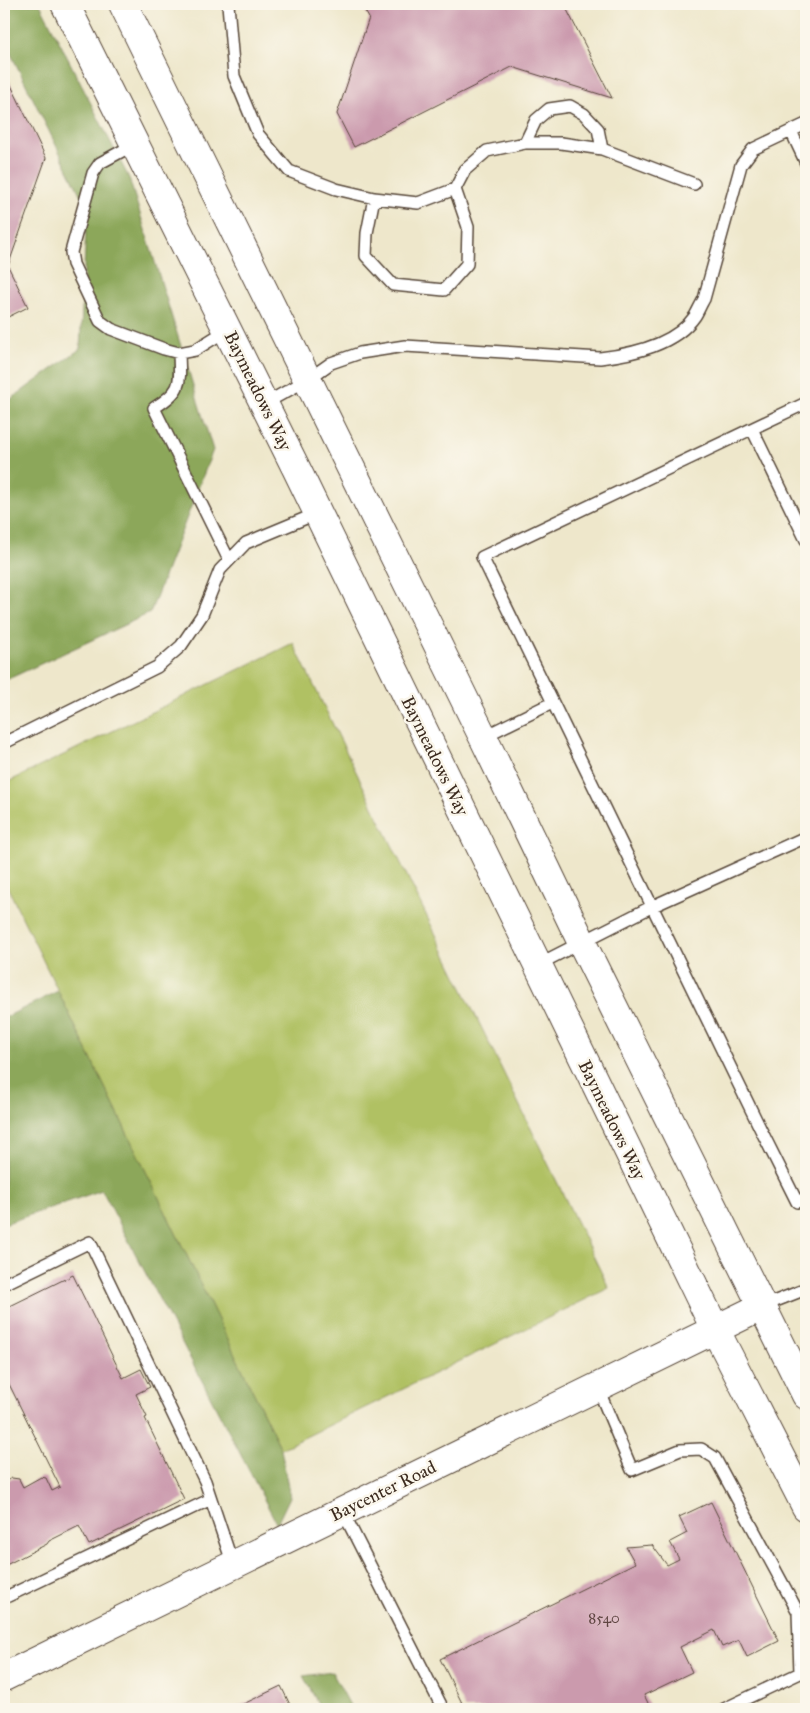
<svg xmlns="http://www.w3.org/2000/svg" width="810" height="1713" viewBox="0 0 810 1713" font-family="'IM FELL Great Primer',serif">
<style>
.green{fill:#b0c164;stroke:#767641}
.forest{fill:#8ca75a;stroke:#64683c}
.building{fill:#cb9aad}
.lines{fill:none;stroke-linecap:round;stroke-linejoin:round}
.service-casing{stroke:#564638;stroke-width:14}
.tertiary-casing{stroke:#564638;stroke-width:30}
.service{stroke:#fff;stroke-width:11}
.tertiary{stroke:#fff;stroke-width:28}
.labels{text-anchor:middle;dominant-baseline:central;stroke-width:5;stroke-linejoin:round;paint-order:stroke}
.number-label{font-size:15px;fill:#5f4642}
.street-label{font-size:18px;fill:#3b2a1e;stroke:#fbf7ec}
</style>
<rect width="100%" height="100%" fill="#fbf7ec"/>
<filter id="ink" filterUnits="userSpaceOnUse"><feTurbulence type="fractalNoise" baseFrequency=".02" numOctaves="2"/><feDisplacementMap in="SourceGraphic" scale="10" xChannelSelector="R" yChannelSelector="G"/><feConvolveMatrix kernelMatrix="1 2 1 2 8 2 1 2 1" color-interpolation-filters="sRGB"/></filter>
<filter id="wash" filterUnits="userSpaceOnUse"><feTurbulence type="fractalNoise" baseFrequency=".0096" numOctaves="4" result="noise"/><feDisplacementMap in="SourceGraphic" scale="20" xChannelSelector="R" yChannelSelector="G"/><feGaussianBlur stdDeviation="1.12" result="paint"/><feColorMatrix in="noise" values="0 0 0 0 0 0 0 0 0 0 0 0 0 0 0 0 0 1.4 0 .05"/><feComposite in="paint" operator="in"/></filter>
<g filter="url(#wash)">
<rect width="100%" height="100%" fill="#eee7cb"/>
<path class="green" d="M293,643L609,1288L281,1449L4,880V784Z"/>
<path class="forest" d="M4,4H40L129,178L213,450L150,613L4,681V404L80,349L87,208L4,40Z
M58,991L281,1449L290,1497L277,1524L102,1190L4,1224V1018Z
M332,1672L352,1709H321L303,1676Z"/>
<g id="blocks">
<path class="building" d="M361,4H564L612,98L512,67L354,147L337,114L369,18Z
M8,79L46,158L8,266L28,307L4,319V81Z
M73,1275L123,1378L141,1369L150,1387L136,1394L147,1417L145,1418L184,1499L89,1545L79,1526L49,1541L47,1544L4,1566V1482L12,1478L19,1479L23,1487L41,1477L46,1478L52,1491L60,1487L4,1374V1309Z
M711,1502L779,1641L747,1657L739,1640L722,1647L714,1630L680,1647L692,1672L644,1695L651,1709H465L440,1659L635,1563L626,1547L652,1545L667,1565L679,1559L670,1542L687,1533L679,1517Z
M281,1686L292,1709H233Z"/>
</g>
</g>
<g filter="url(#ink)">
<use href="#blocks" fill-opacity="0" stroke="#564638" stroke-width="1"/>
<g class="lines">
<g class="service-casing">
<path id="service" d="M228,4L234,76L258,134L289,171L336,189L374,198L418,203L455,189L468,227L467,264L444,290L393,285L366,256L367,233L374,198
M806,124L791,131L806,163
M525,143L536,120L549,109L570,106L584,114L598,129L602,149
M135,144L100,163L93,173L71,252L73,264L100,321L111,329L164,349L179,353L195,350L227,330
M455,189L465,170L487,151L525,143H561L602,149L694,184
M179,353C180,384 183,390 154,408L229,560
M806,403L482,557L761,1130L797,1202L806,1198
M264,404L307,380L331,363L360,353L405,346L600,358C633,354 675,345 695,316C698,311 701,304 704,299L741,165L753,149L791,131
M752,429L806,540
M483,737L552,703
M4,743L157,667L181,646L202,615L220,570L246,543L318,513
M537,965L651,907L806,837
M4,1284L90,1242L205,1481L233,1565
M763,1306L806,1289
M597,1386L632,1470L680,1450L701,1449L715,1458L798,1612L800,1673L724,1709
M342,1510L443,1709
M4,1598L211,1499"/>
</g>
<g class="tertiary-casing">
<path id="tertiary" d="M65,4L296,468L715,1329L806,1507
M123,4L483,737L582,943L806,1395
M4,1677L763,1306"/>
</g>
<use href="#service" class="service"/>
<use href="#tertiary" class="tertiary"/>
</g>
</g>
<g class="labels">
<g class="number-label">
<text x="604" y="1618">8540</text>
</g>
<g class="street-label">
<text transform="translate(258 391) rotate(64)">Baymeadows Way</text>
<text transform="translate(435 756) rotate(64)">Baymeadows Way</text>
<text transform="translate(612 1120) rotate(64)">Baymeadows Way</text>
<text transform="translate(383 1491) rotate(-26)">Baycenter Road</text>
</g>
</g>
<rect width="810" height="1713" fill="none" stroke="#fbf7ec" stroke-width="20"/>
</svg>
